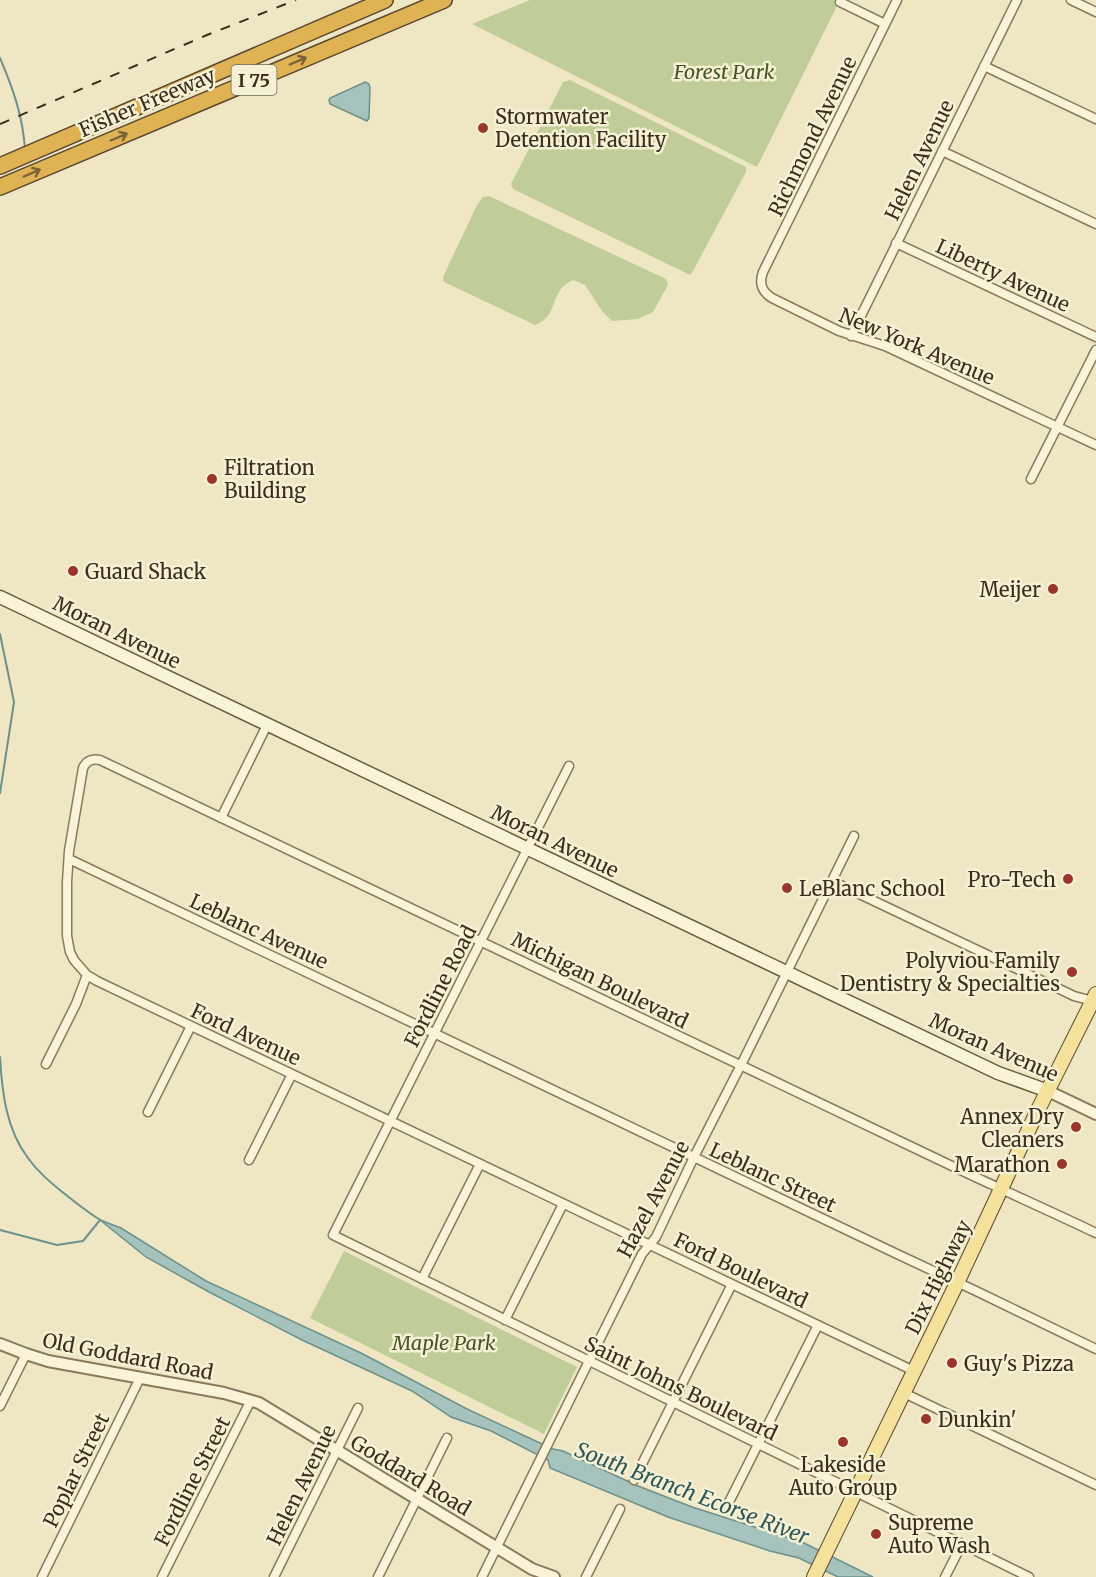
<svg xmlns="http://www.w3.org/2000/svg" width="1096" height="1577" viewBox="0 0 1096 1577" font-family="Merriweather,serif">
<style>
.green{fill:#c1cd98}
.water{fill:#a6c2bd;stroke:#6c918c;stroke-width:1.5}
.lines{fill:none;stroke-linecap:round;stroke-linejoin:round}
.stream{stroke:#6c918c;stroke-width:2}
.minor-casing{stroke:#8a795a;stroke-width:11}
.tertiary-casing{stroke:#8a795a;stroke-width:14}
.secondary-casing{stroke:#6c5a3d;stroke-width:15}
.primary-casing{stroke:#58462e;stroke-width:16}
.motorway-casing{stroke:#58462e;stroke-width:18}
.minor{stroke:#f9f3d8;stroke-width:8}
.tertiary{stroke:#f9f3d8;stroke-width:10}
.secondary{stroke:#f9f3d8;stroke-width:12}
.primary{stroke:#f3e19c;stroke-width:14}
.motorway{stroke:#dfb254;stroke-width:15}
.rail{stroke:#3a2f1e;stroke-width:2;stroke-dasharray:10 10;stroke-linecap:butt}
.oneway{stroke:#7c6334}
.poi-dot{fill:#9a3529;stroke:#f6f0d4;stroke-width:2}
.labels{text-anchor:middle;dominant-baseline:central;stroke-width:5;stroke-linejoin:round;paint-order:stroke}
.shield{fill:#f6f0d4;stroke:#726955;stroke-width:1.5}
.shield-label{font-size:18px;font-weight:bold;fill:#3a2f1e}
.park-label{font-size:20px;font-style:italic;fill:#445724;stroke:#f6f0d4}
.street-label{font-size:20px;fill:#3a2f1e;stroke:#f6f0d4}
.poi-label{font-size:20px;fill:#3a2f1e;stroke:#f6f0d4;text-anchor:start}
.water-label{font-size:21px;font-style:italic;fill:#2d585a;stroke:#f6f0d4}
</style>
<rect width="100%" height="100%" fill="#efe7c4"/>
<path class="green" d="M530,0H840L757,167L472,24Z
M570,80L746,167V172L693,271L690,275L513,189L511,184L563,82Z
M489,196L666,279L668,285L653,312L638,319L612,321L602,311L585,285L573,280C569,282 564,285 561,289C551,303 554,318 535,325L444,282L443,277L477,205L483,197Z
M344,1251L577,1367L544,1434L310,1318Z"/>
<path class="water" d="M365,82L369,84L370,88L369,118L367,121L330,104L329,100L330,98Z
M100,1220L121,1228L206,1281L363,1354L467,1409L553,1449L563,1451L638,1486L692,1507L802,1542L873,1577H838L799,1558L770,1551L668,1517L550,1468L548,1460L491,1431L451,1417L412,1391L302,1340L209,1292L146,1257Z"/>
<g class="lines">
<path class="stream" d="M0,58C13,89 23,116 25,150
M0,634L14,702L0,793
M0,1057C2,1092 6,1129 28,1158C37,1171 49,1181 61,1191C74,1201 87,1212 102,1221
M0,1230L57,1245L83,1241L100,1220"/>
<g class="minor-casing">
<path id="minor" d="M897,0L763,272C759,283 761,291 772,298L839,331L885,346L1096,445
M1071,0L1096,12
M840,2L885,24
M984,66L1096,119
M942,151L1096,224
M896,243L1096,337
M851,336L1017,0
M1031,479L1096,350
M569,766L333,1235L1029,1577
M221,818L267,725
M69,859L897,1254L976,1291L1096,1349
M832,881L1074,996L1096,1002
M46,1064L76,1004L87,975
M148,1112L191,1026
M249,1160L292,1074
M422,1279L480,1164
M505,1320L563,1204
M914,1371L97,981L87,975L74,960L70,952L67,936V882L69,851L83,768C86,761 92,758 100,760L952,1166C1000,1189 1048,1210 1096,1233
M904,1393L1096,1485
M0,1406L26,1354
M634,1480L732,1284
M727,1506L818,1325
M42,1577L140,1378
M162,1577L251,1400
M274,1577L358,1408
M378,1577L447,1438
M482,1577L642,1254L656,1237L694,1157L745,1057L854,836
M586,1577L620,1509
M945,1577L962,1544"/>
</g>
<g class="tertiary-casing">
<path id="tertiary" d="M1048,1091L1096,1114
M0,1344L26,1354L48,1361L224,1393L259,1403L532,1569L554,1577"/>
</g>
<g class="secondary-casing">
<path id="secondary" d="M0,597L998,1073L1048,1091"/>
</g>
<g class="primary-casing">
<path id="primary" d="M814,1577L957,1283L1036,1114L1096,994"/>
</g>
<g class="motorway-casing">
<path id="motorway" d="M0,166L385,0
M0,187L444,0"/>
</g>
<use href="#minor" class="minor"/>
<use href="#tertiary" class="tertiary"/>
<use href="#secondary" class="secondary"/>
<use href="#primary" class="primary"/>
<use href="#motorway" class="motorway"/>
<path class="rail" d="M0,124L207,35L296,0"/>
</g>
<defs><path id="oneway-shaft" d="M-6 0H5M1.5-3L5.5 0L1.5 3" fill="none" stroke-width="1.6" stroke-linecap="round" stroke-linejoin="round" transform="scale(1.5)"/></defs>
<g class="oneway">
<use href="#oneway-shaft" transform="translate(298 61) rotate(-23)"/>
<use href="#oneway-shaft" transform="translate(119 137) rotate(-23)"/>
<use href="#oneway-shaft" transform="translate(32 173) rotate(-23)"/>
</g>
<g class="poi-dot">
<circle cx="483" cy="128" r="6"/>
<circle cx="212" cy="479" r="6"/>
<circle cx="73" cy="571" r="6"/>
<circle cx="1053" cy="589" r="6"/>
<circle cx="1068" cy="879" r="6"/>
<circle cx="787" cy="888" r="6"/>
<circle cx="1072" cy="972" r="6"/>
<circle cx="1076" cy="1127" r="6"/>
<circle cx="1062" cy="1164" r="6"/>
<circle cx="952" cy="1363" r="6"/>
<circle cx="926" cy="1419" r="6"/>
<circle cx="843" cy="1442" r="6"/>
<circle cx="876" cy="1534" r="6"/>
</g>
<g class="labels">
<rect class="shield" x="231.5" y="65" width="45" height="30" rx="4.5"/>
<g class="shield-label">
<text x="254" y="80">I 75</text>
</g>
<g class="park-label">
<text x="724" y="71">Forest Park</text>
<text x="444" y="1342">Maple Park</text>
</g>
<g class="street-label">
<text transform="translate(147 102) rotate(-23)">Fisher Freeway</text>
<text transform="translate(812 136) rotate(-64)">Richmond Avenue</text>
<text transform="translate(919 160) rotate(-64)">Helen Avenue</text>
<text transform="translate(1003 275) rotate(25)">Liberty Avenue</text>
<text transform="translate(917 346) rotate(23)">New York Avenue</text>
<text transform="translate(117 632) rotate(26)">Moran Avenue</text>
<text transform="translate(555 841) rotate(26)">Moran Avenue</text>
<text transform="translate(259 931) rotate(25)">Leblanc Avenue</text>
<text transform="translate(600 980) rotate(26)">Michigan Boulevard</text>
<text transform="translate(440 986) rotate(-63)">Fordline Road</text>
<text transform="translate(246 1034) rotate(25)">Ford Avenue</text>
<text transform="translate(994 1047) rotate(24)">Moran Avenue</text>
<text transform="translate(773 1177) rotate(25)">Leblanc Street</text>
<text transform="translate(653 1199) rotate(-62)">Hazel Avenue</text>
<text transform="translate(741 1270) rotate(26)">Ford Boulevard</text>
<text transform="translate(938 1277) rotate(-64)">Dix Highway</text>
<text transform="translate(128 1356) rotate(11)">Old Goddard Road</text>
<text transform="translate(681 1388) rotate(26)">Saint Johns Boulevard</text>
<text transform="translate(76 1470) rotate(-64)">Poplar Street</text>
<text transform="translate(411 1475) rotate(31)">Goddard Road</text>
<text transform="translate(192 1481) rotate(-63)">Fordline Street</text>
<text transform="translate(301 1485) rotate(-64)">Helen Avenue</text>
</g>
<g class="poi-label">
<text x="495" y="116">Stormwater<tspan x="495" dy="23">Detention Facility</tspan></text>
<text x="224" y="467">Filtration<tspan x="224" dy="23">Building</tspan></text>
<text x="85" y="571">Guard Shack</text>
<text x="1041" y="589" text-anchor="end">Meijer</text>
<text x="1056" y="879" text-anchor="end">Pro-Tech</text>
<text x="799" y="888">LeBlanc School</text>
<text x="1060" y="960" text-anchor="end">Polyviou Family<tspan x="1060" dy="23">Dentistry &amp; Specialties</tspan></text>
<text x="1064" y="1116" text-anchor="end">Annex Dry<tspan x="1064" dy="23">Cleaners</tspan></text>
<text x="1050" y="1164" text-anchor="end">Marathon</text>
<text x="964" y="1363">Guy's Pizza</text>
<text x="938" y="1419">Dunkin'</text>
<text x="843" y="1464" text-anchor="middle">Lakeside<tspan x="843" dy="23">Auto Group</tspan></text>
<text x="888" y="1522">Supreme<tspan x="888" dy="23">Auto Wash</tspan></text>
</g>
<g class="water-label">
<text transform="translate(692 1493) rotate(21)">South Branch Ecorse River</text>
</g>
</g>
</svg>
